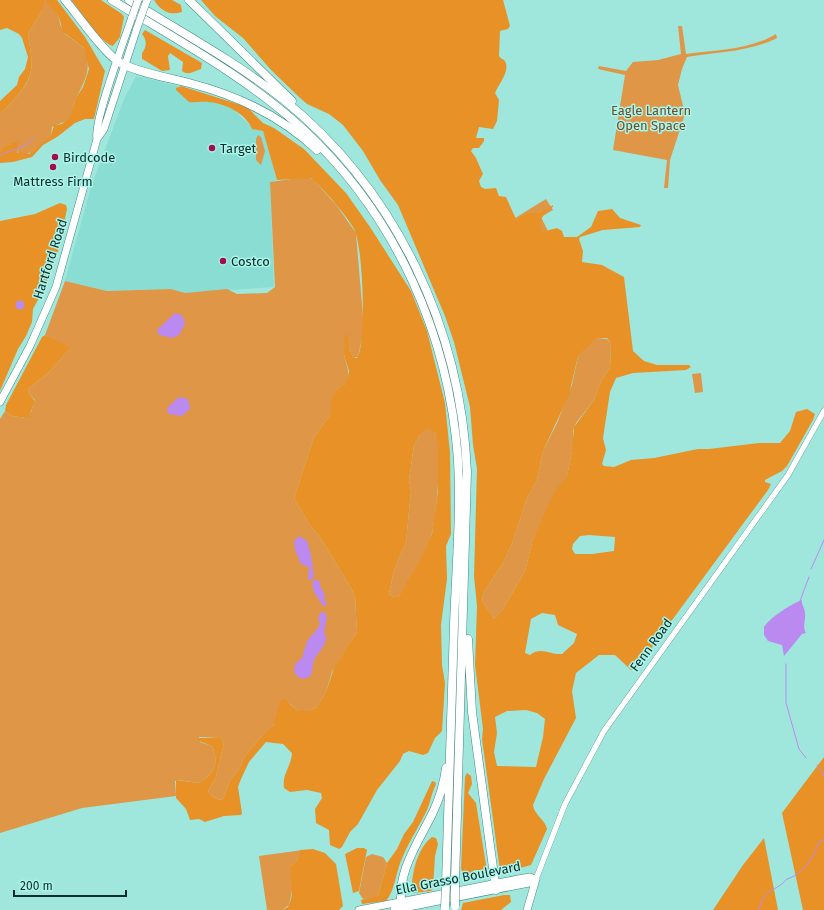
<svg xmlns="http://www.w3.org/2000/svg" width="824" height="910" viewBox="0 0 824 910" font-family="'Fira Sans',sans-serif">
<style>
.built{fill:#8addd3}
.green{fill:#df9647}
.forest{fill:#e89127;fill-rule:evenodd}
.water{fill:#bb8af0}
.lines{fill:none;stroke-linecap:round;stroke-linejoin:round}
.stream{stroke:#bb8af0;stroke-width:1}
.minor-casing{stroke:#418981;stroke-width:6}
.major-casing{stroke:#418981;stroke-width:8}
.highway-casing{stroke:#418981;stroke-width:9}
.minor{stroke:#fff;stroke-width:5.5}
.major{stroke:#fff;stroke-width:7}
.highway{stroke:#fff;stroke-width:8}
.major-bridge-casing{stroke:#418981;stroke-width:8;stroke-linecap:butt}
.highway-bridge-casing{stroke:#418981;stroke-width:9;stroke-linecap:butt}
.major-bridge{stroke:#fff;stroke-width:7}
.highway-bridge{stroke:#fff;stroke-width:8}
.poi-dot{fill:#a30d4b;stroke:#abf4ea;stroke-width:1.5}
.labels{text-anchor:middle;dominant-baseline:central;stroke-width:3;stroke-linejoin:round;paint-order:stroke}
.park-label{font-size:13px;fill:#724d27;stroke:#abf4ea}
.poi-label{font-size:13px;fill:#0d2c28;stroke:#abf4ea;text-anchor:start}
.street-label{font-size:13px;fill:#0d2c28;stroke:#abf4ea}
</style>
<rect width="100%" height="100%" fill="#9fe7dd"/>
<path class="built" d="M136,76L179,86L176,90L191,102L207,101L223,105L234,110L254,129L263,131L277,180L270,182L274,287L185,293L171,289L107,291L65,281L91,187L124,99Z"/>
<path class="green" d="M46,0L59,17L60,24L65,34L84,48C94,72 82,83 74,104C72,110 73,115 69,119C63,124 58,123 52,127L51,135L36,149L26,155L18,154L17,149L10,144L0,152V113C6,109 11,103 16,97C37,75 32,62 28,34L41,12L43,2Z
M678,26H682L686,54C715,50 750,50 776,34L777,38C750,52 717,52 687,57L682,69L678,85L685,114L670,160L668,188H664L667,160L613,150L625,75L598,69L599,66L626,71L633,62L658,60L681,54Z
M258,135L261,137L265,151L261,165L256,160V139Z
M306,177L313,179L337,206L356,233L364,328L358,357H353L349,348L344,355C346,364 352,376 345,384C343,386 339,387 336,389L330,415L314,437L294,498L309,524L320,537L351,588L355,597L357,632L332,672L326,692L317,707L308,711H298L289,703L276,718L272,728L260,738L245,756L238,771L230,780L223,799L220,800L212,796L208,791L216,777L224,742L220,737H199L200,742L212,746C220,763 214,774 199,783L178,780L175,781L176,796L82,808L0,833V419L5,411L12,416L26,418L31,412L35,400L29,394L28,389L48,373L69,350L45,335L65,281L107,291L171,289L185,293L227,289L237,294L267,293L275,287L270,182Z
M546,199L553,210L541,217L552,239L512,220Z
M597,338L607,339L611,343L610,368L601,381L594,400L576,423L573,431V446L567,476L533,539L525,571L503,609L494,619L483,602L482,595L503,563L512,544L527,498L537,480L543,451L557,423L572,385L578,356L593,340Z
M701,373L703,392L695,393L692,374Z
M427,427L436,434C443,451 436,526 429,544C421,563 409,580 398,597H393L389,594L394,570L406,542L411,491L409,480L414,445L419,436Z
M303,850L300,851L297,860L291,866L293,885L289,905L282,910H267L259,856Z
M372,854L383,857L387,863L378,896L374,898L363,899L359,893L366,857Z"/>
<path class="forest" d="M0,0H57L85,37L105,71L94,119H85L75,123L57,137L43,145L32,157L13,162L0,163C0,160 0,155 0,152C2,147 13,142 18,142L17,153L29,154L51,135L54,125L62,124L70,117L76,98L83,87L89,69L84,48L63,32L59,17L45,0L41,12L28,34C32,62 37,74 16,97C11,103 6,109 0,113V101L17,85L19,77L25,69L28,57L22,38L19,34L7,28L0,30Z
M71,0H101L122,14L124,17L120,37L113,46C101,44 80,10 71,0Z
M154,0H172L181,5L182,12C169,16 161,11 154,0Z
M201,0H503L510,26L508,29L500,31L499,56C500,58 502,59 504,60C512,69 498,85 495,93L499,100L497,121L493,129L479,127L476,138H484V141L479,148H473L471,151L476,158L483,174L479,181L481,187L485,189L496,188L499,196L506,197L516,219L528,213H540L553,205V207C543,212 538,221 542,232L557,228L562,231L564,237H577L591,227L598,211L612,209L620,218L641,225L640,227L603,230L580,237L579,239L583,251L582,262L602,265L624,277L633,351L644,361L657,365H689L691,367L686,370L633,373L616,378L610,392L603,438L606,450L602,464L604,466L614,467L631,460L654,458L698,449H709L759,443H780L790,431L796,412L807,409L815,414L813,420L787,466L782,471L765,480V482L771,484L768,490L636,669L631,670L615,655H599L576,673L572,691L576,718L544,779L533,805C534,815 545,819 547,829L531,865L509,871H500L482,739L483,729L475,665L477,606L474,576L477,469L473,445L470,407L454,342L445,316L398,205L380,180L363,151L343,125L329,114L307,104L299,97L271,70L243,38L215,16ZM597,338H607L611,343L610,368L601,381L594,400L574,427L572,451L567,476L554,493L533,539L525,571L503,609L494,619L483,602L482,595L503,563L512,544L527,498L537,480L543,451L569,395L578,356ZM589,535L615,537L614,551L592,554H575L572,549L573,544L580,536ZM542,613L555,615L558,625L577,634L574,643L562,654C550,655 541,646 530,655L525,653L531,619ZM526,710L537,713L545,719L543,737L536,767L497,766L494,752L497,733L495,717L507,711Z
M145,30L202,63L201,69C194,71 189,76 182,71L183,62L170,53L168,56L170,70L162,71L144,60L142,59V53C147,47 147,40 142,34Z
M181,86L247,107L263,123L274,128L304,149L346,193L370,227L411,291L427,331L445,403L450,453L451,534L446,546L447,579L441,625L442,665L445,683L442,731L435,738L428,753L423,755L409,751L403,754L400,761L377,790L358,824L350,832L342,847L339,849L330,845L329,830L316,823L315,809L322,798L321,793L307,790L290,792L284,788C282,774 291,767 292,753L283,744L266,742L249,762L241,779L238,787L242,813L241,815L224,816L205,822L199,819L190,820L186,809L176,798V780L199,783C214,774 220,763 212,746L199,741L198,738L220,737L224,742L216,777L208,791L212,796L220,800L223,799L230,780L238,771L245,756L260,738L273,726L280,701L284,699L298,711H308L317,707L326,692L334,668L357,632L355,597L351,588L320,537L309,524L294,498L314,437L330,415L331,403L336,389L345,384L348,377L349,371L344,355L345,335H348L349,348L353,357L357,358C367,345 363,244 354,229C348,217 322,187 311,178L277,180L263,131L252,129C246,113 224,103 208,102C201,101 195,103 189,102L176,90V88ZM427,428L436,434L438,449V491L432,534L422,557L398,597H393L389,594L394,570L406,542L411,491L409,480L414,445L419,436Z
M60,203L66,205L67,209L58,251L45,287L33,309L32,322L26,336L18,349L0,391V221L35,214Z
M45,335L69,347V350L48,373L28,389L29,394L35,401L29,416L26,418L12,416L5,411L6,405L42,337Z
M824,757V910H803L782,813Z
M467,773L471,776L472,784L468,793L476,803L487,871L484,874L480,870H474L470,879L464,881L461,868L465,777Z
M432,781L435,782L436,784C431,794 430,805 425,814C417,830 408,843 401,861C396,873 394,893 386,901L362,904L361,900L378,896L387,863L397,849L404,834L413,822Z
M432,837L436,838L438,844L435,856L433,888L431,891L413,893L412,891C411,874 418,847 432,837Z
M764,838L778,910H713L743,865Z
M357,848H364L367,850L359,891L353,893L345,854Z
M313,849L325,853L336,864L343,906L339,910H282L288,907C296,891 289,880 291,866L297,860L300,850Z
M504,895H510L511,902L501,910H461L463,903Z"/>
<path class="water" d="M15.5 305a4.5 4.5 0 1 1 9 0a4.5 4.5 0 1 1-9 0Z
M175,313L182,315L185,323L180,334L173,338L159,335L157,330Z
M179,397L188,399L190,409L182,416L169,414L167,412L168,407Z
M299,536L306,540C311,549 313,569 314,578L311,580L308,579L309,567L301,564L295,550L294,541Z
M314,580L320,581V586L325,595L324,599L327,604L324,607L314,592L312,584Z
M802,600C801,605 805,608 805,613C806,620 802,627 806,633L802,634L784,656L782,645L768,641L764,635V627C769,618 793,603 802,600Z
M320,613L324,612L327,616L324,633L326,636C326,646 320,650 315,658C310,666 317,681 299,678L294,672L295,664L302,658L307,641L318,628L320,623L318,620Z"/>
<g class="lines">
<path class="stream" d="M0,155L24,146L34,138
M811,569L824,540
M800,601L809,577
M786,664V703L799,749L806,758
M817,765L824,776
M759,910C764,887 775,893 787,879C804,874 813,858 819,842L824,840"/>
<g class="minor-casing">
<path id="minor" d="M536,879L565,804L604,731L788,475L824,411"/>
</g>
<g class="major-casing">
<path id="major" d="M97,139L104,129L137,28
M0,402L30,346L56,287L97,139C93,122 125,38 132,17
M359,910L518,879L530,877L536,879
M394,910L529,883L536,879
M527,910L536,879"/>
</g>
<g class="highway-casing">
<path id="highway" d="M65,0C78,15 104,53 119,62C135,72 170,78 189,83C236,95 281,116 317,150
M112,0C177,40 247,77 304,130C396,216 449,335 458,460C461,514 456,570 454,625C452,711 449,797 446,883
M129,0C181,32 236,62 284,100C396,191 461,328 467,472L455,881
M189,0L292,101
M468,639L472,712L496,890
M402,908C395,873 420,840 434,810C440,797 444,783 446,768"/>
</g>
<use href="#minor" class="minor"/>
<use href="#major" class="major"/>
<use href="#highway" class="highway"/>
<g class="major-bridge-casing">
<path id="major-bridge" d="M132,17L138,0
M137,28L147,0"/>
</g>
<g class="highway-bridge-casing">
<path id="highway-bridge" d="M455,906V881
M445,908L446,883"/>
</g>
<use href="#major-bridge" class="major-bridge"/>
<use href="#highway-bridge" class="highway-bridge"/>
</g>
<g class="poi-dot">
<circle cx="212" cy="148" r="4"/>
<circle cx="55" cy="157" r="4"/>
<circle cx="53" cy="167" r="4"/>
<circle cx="223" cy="261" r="4"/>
</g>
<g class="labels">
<g class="park-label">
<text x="651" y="110">Eagle Lantern<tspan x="651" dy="15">Open Space</tspan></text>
</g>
<g class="poi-label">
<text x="220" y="148">Target</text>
<text x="63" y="157">Birdcode</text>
<text x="53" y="181" text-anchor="middle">Mattress Firm</text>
<text x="231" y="261">Costco</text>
</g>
<g class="street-label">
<text transform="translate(50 259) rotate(-72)">Hartford Road</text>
<text transform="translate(651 645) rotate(-54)">Fenn Road</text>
<text transform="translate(458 878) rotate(-11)">Ella Grasso Boulevard</text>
</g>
</g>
<path d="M14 890v6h112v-6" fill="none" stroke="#0d2c28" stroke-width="2"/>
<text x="20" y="890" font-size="12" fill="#0d2c28" stroke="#abf4ea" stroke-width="3" paint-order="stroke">200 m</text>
</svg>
